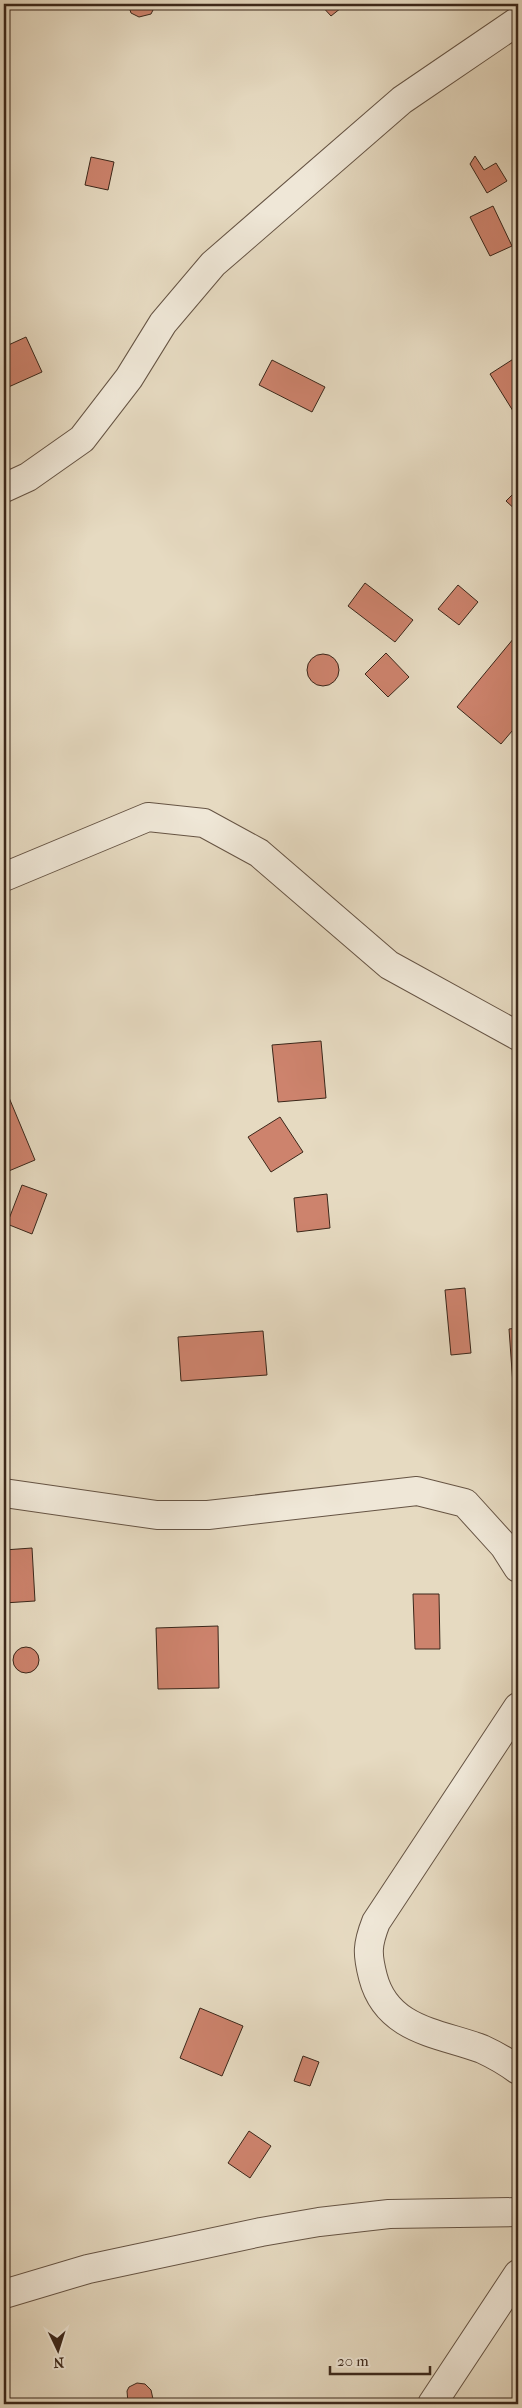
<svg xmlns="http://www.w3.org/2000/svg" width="522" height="2408" viewBox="0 0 522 2408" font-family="'IM FELL French Canon',serif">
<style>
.building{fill:#cd836d;stroke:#3b271a}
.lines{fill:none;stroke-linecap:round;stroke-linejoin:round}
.street-casing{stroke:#665444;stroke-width:30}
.street{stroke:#efe7d7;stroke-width:28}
</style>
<rect width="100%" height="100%" fill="#e6dac1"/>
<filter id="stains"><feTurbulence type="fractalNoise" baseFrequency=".004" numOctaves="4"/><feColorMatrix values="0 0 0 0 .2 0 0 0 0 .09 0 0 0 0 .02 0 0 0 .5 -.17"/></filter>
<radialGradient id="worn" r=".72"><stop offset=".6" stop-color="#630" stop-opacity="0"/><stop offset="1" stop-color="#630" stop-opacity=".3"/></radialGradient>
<path class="building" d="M128,4H155V6L151,14L139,17L131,13Z
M320,4H346L331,16Z
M475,156L484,170L496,163L507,181L487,193L470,164Z
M91,157L114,162L108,190L85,185Z
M493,206L512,246L490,256L470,217Z
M26,337L42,372L4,389V347Z
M518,356V419L490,374Z
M272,360L325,387L312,412L259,385Z
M517,490L518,492V512L506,501Z
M365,583L413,620L395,642L348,606Z
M458,585L478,602L459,625L438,609Z
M514,638L518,642V724L501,744L457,707Z
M386,653L409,677L388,697L365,674Z
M307 670a16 16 0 1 1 32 0a16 16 0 1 1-32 0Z
M321,1041L326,1098L278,1102L272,1045Z
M5,1088L35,1160L4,1173V1089Z
M280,1117L303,1152L271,1172L248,1137Z
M22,1185L47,1194L32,1234L7,1224Z
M327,1194L330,1228L297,1232L294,1198Z
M465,1288L471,1353L451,1355L445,1290Z
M518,1328V1384L513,1385L509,1329Z
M263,1331L267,1375L181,1381L178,1337Z
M32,1548L35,1601L4,1603V1550Z
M413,1594H439L440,1649H415Z
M218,1626L219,1688L158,1689L156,1628Z
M13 1660a13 13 0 1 1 26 0a13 13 0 1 1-26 0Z
M200,2008L243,2026L222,2076L180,2058Z
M303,2056L319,2062L310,2086L294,2081Z
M249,2131L271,2146L250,2178L228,2163Z
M137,2383L145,2384L151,2390L153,2399L149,2404L128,2403L127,2391L129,2387Z"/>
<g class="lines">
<g class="street-casing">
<path id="street" d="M4,488L28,477L82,439L129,378L163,323L213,264L402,100L518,21
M4,877L148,817L204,823L259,853L389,965L518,1036
M4,1493L157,1515H208L417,1491L465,1503L504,1546L518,1568
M518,1707L376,1922C367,1945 367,1954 373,1977C387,2031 440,2033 482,2049C495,2055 507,2062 518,2070
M4,2294L88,2269L261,2232L319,2222L389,2214L518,2212
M432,2404L518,2274"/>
</g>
<use href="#street" class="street"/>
</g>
<rect width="522" height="2408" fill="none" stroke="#e6dac1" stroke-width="20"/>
<rect x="5" y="5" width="512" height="2398" fill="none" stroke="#3b271a" stroke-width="2.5"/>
<rect x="10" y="10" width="502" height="2388" fill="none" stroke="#3b271a"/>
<g transform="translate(58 2350) rotate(176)" stroke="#efe7d7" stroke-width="4" paint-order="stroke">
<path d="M0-4L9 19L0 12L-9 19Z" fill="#3b271a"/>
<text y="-8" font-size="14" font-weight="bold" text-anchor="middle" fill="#3b271a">N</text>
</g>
<path d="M330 2366v8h100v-8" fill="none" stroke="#3b271a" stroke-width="2.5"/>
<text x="337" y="2366" font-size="15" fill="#3b271a" stroke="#efe7d7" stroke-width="4" paint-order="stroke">20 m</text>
<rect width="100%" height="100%" filter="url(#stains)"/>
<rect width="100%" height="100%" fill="url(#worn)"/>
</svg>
